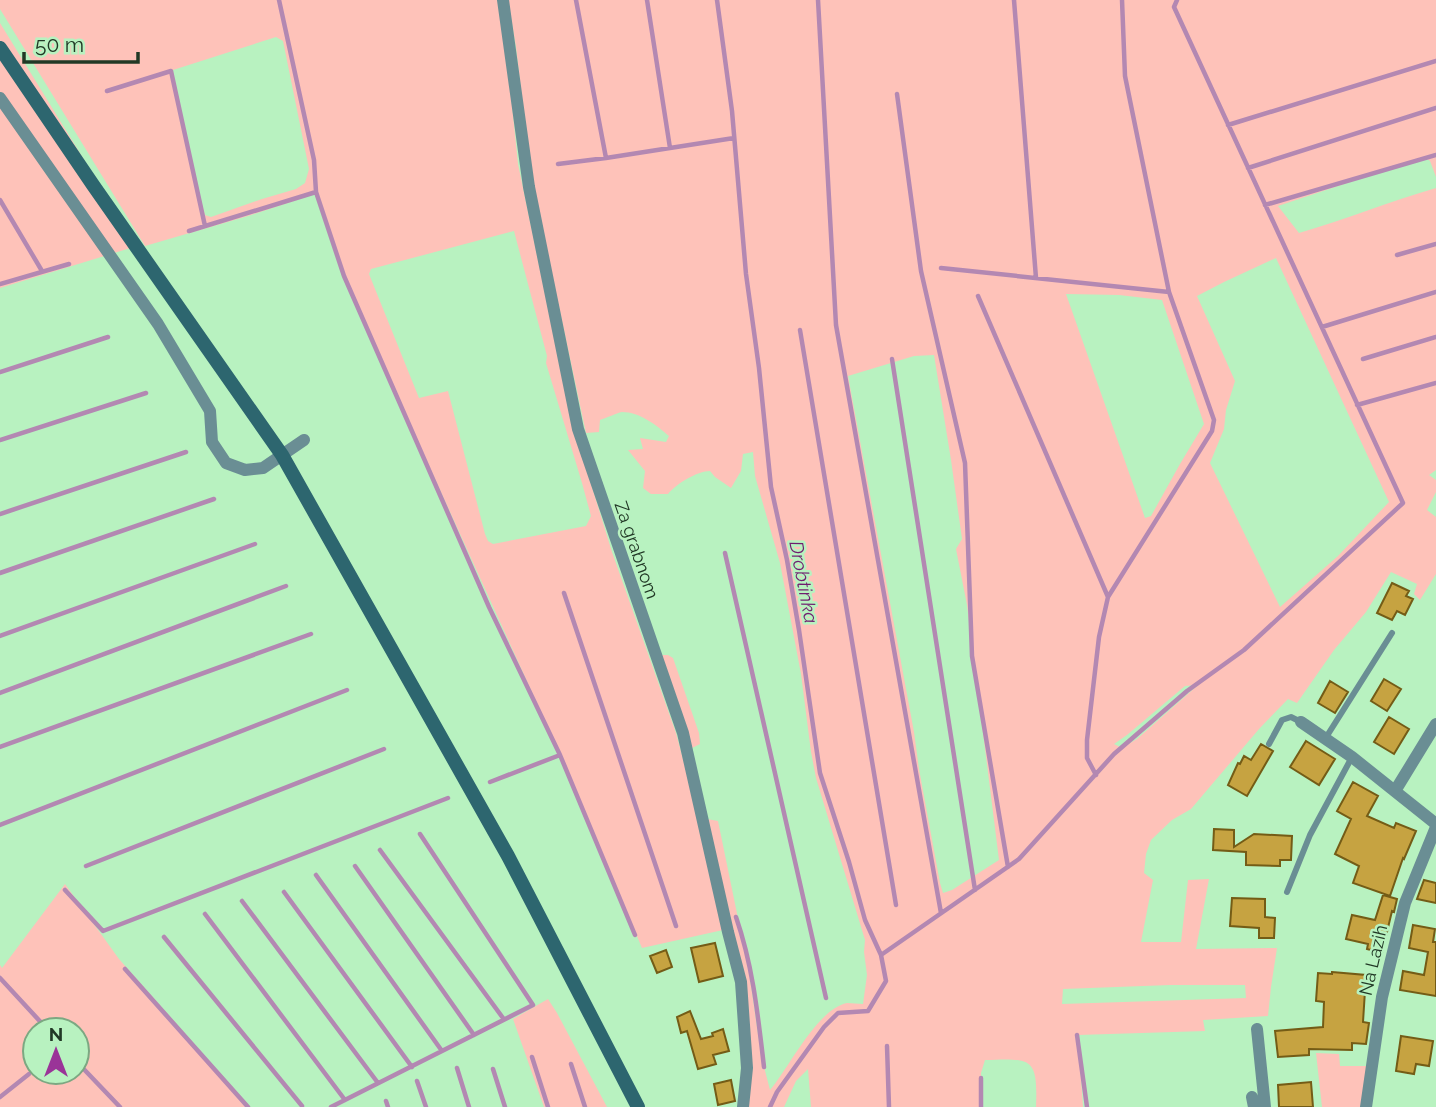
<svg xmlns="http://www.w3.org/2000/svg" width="1436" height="1107" viewBox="0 0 1436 1107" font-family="Raleway,sans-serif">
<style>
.green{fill:#fec2b9;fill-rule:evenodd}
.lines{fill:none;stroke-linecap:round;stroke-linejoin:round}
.stream{stroke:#b388b2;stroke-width:4.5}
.building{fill:#c6a341;stroke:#745c16;stroke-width:2}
.service{stroke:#6a8e94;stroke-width:6}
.minor{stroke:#6a8e94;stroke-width:12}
.secondary{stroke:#2d666f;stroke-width:14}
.labels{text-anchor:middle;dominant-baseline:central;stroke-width:5;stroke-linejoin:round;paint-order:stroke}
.street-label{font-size:18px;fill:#213825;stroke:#b8f2c0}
.water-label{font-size:19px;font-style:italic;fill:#701d6f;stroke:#b8f2c0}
</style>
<rect width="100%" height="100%" fill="#b8f2c0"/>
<path class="green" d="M0,0H499L506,46L518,164L572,422L612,552L676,733L690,785L723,930L642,948L551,734L360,314L337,255L315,194L248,216L145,246L0,9ZM276,37L283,41L309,169L305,183L296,189L262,199L211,217L205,215C193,168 175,118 173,70ZM514,231L547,356L546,363L582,483L591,516L586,526L493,544L488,541L485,534L448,391L419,398L369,274L371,269Z
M508,0H1436V177L1430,161L1426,158L1386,170L1278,206L1299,233C1345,220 1390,201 1436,188V470L1429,475L1436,480V492L1427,510L1436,517V574L1420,600L1414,594L1417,584L1391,572L1366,612L1334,650L1297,703L1288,699L1259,729L1191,809L1172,820L1151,840L1146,854L1144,873L1153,880L1141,942H1181L1188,880L1209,879L1196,949L1277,948L1271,987L1268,1016L1203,1020L1205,1031L1078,1035L1083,1107H1036C1038,1058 1032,1058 985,1060L981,1073L982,1107H811L808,1069L796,1081L784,1107H747L750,1065L707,819L718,821L749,972L761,1055L770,1090C789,1068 817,1009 847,1003C852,1003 858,1004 863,1004L867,975L864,952L865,940L816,778L811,752L801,674L780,563L755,476L753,452L743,454L741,471L731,488L715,477L710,471C697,471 676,484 668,494H651L643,488L645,471L628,450L643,449L640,438L666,442L669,436C656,425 640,412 622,412C616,413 607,418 600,420L599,432L586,433L531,176L516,47ZM1276,258L1389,502L1338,556L1280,607L1210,463L1224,429L1226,410L1235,381L1197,296L1224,282ZM1066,294L1119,295L1162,300L1204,424L1180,464L1151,516L1145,518ZM934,355L951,460L962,539L956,549L967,605L999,860L952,890L943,893L940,883L919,769L914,732L848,376L914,356ZM1198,685L1137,739L1122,748L1114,744L1127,735L1185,686ZM1170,985H1245L1246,998L1062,1004L1063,989Z
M0,23L137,246L0,288Z
M662,655H668L673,658L699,733L700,744L690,749Z
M65,884L119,959L250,1107H0V965L2,968ZM35,1030H77V1072H35Z
M548,999L557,1013L607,1107H544L513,1019Z
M1316,1053L1339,1054L1340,1066H1367L1361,1107H1322Z"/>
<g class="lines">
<path class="stream" d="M279,0L314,160L316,192L344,276L489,607L560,755L635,935
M576,0L606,158
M647,0L670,148
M717,0L732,111L746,274L759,368L771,487L787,560L799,630L820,773L849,862L865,920L881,955L886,981L868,1011L838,1013L824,1027L777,1092L770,1107
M818,0L836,325L941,913
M1014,0L1036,278
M107,91L171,71L205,226
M897,94L921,271L965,463L972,656L1008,867
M1228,125L1436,61
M558,164L606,158L734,138
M1248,168L1436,108
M0,200L42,271
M1265,205L1436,155
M189,231L316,192
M1397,255L1436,244
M941,268L1169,292
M0,284L69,264
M978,296L1108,597
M1322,327L1436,292
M800,330L896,905
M892,359L975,890
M1363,359L1436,337
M0,372L108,337
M1357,405L1436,383
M0,440L146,393
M0,514L186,452
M725,553L826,998
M0,573L214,499
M564,593L676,926
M0,636L255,544
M0,693L286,586
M0,747L311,634
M1096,775L1087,758V740L1099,637L1108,597L1212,431L1214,420L1169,292L1125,76L1122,0
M490,782L560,755
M0,825L347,690
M380,850L503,1018
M86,866L384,749
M355,866L474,1035
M316,875L442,1051
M65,890L103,931L448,798
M284,892L412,1067
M242,901L378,1083
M205,914L345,1100
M736,917C753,966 758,1016 764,1067
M164,937L302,1106
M881,955L1019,859L1114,754L1187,691L1244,650L1403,503L1174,7L1177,0
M125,969L248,1107
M0,978L48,1030
M1077,1035L1087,1107
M887,1046L889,1107
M532,1057L548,1107
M77,1062L120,1107
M571,1064L585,1107
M457,1068L469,1107
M493,1069L505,1107
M417,1081L426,1107
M0,1097L29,1074
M386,1101L388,1107
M331,1107L533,1005L420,834
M981,1107V1078"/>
</g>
<path class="building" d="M1392,583L1409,591L1406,596L1413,599L1405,615L1397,611L1392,620L1377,613Z
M1384,679L1401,689L1387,711L1371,701Z
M1330,681L1348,692L1335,713L1318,703Z
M1389,717L1409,729L1394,754L1374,742Z
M1306,741L1335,759L1319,785L1290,767Z
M1261,744L1273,751L1247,796L1228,785L1238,763L1240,764L1244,756L1251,760Z
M1353,782L1378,796L1367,816L1394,828L1396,823L1416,831L1404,859L1403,858L1390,896L1353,883L1359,866L1335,854L1351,819L1337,811Z
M1214,829L1234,830V847L1254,834L1292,836L1291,860H1280V866L1246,865V852L1213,850Z
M1424,880L1436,883V903L1417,899Z
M1383,895L1397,899L1394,912L1392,911L1382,953L1367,949L1368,944L1346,939L1352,915L1375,920Z
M1232,898L1265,899V917L1275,918L1274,938H1259V928L1230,926Z
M1413,925L1435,929L1433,942H1436V996L1400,990L1403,971L1424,975L1428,952L1409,948Z
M715,943L723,976L699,982L691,948Z
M666,950L672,967L657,973L650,956Z
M1332,972L1366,975L1363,1022L1369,1023L1366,1044L1352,1043V1050L1309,1049V1055L1278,1057L1275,1031L1323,1027L1324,1002L1316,1001L1318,973L1332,974Z
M690,1011L701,1039L713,1036L712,1033L723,1029L729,1051L713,1055L716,1064L698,1069L687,1031L681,1033L677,1017Z
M1401,1036L1433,1041L1429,1066L1416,1064L1414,1074L1396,1071Z
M731,1080L735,1101L718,1105L714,1084Z
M1311,1082L1313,1107H1279L1278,1085Z"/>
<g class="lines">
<path class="service" d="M1325,739L1392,633
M1269,744L1282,720L1291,717L1301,722
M1287,892L1310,835L1352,757"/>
<path class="minor" d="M503,0L529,187L578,429L683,733L728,932L741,982L747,1068L743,1107
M0,98L158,324L210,411L212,442L226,463L245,470L263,468L304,440
M1301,722L1352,757L1436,824
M1395,791L1436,724
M1257,1029L1265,1107
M1252,1097L1254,1107
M1366,1107L1382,997L1405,903L1436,827"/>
<path class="secondary" d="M0,48L93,185L282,455L508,856L638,1107"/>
</g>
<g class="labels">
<g class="street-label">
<text transform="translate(637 550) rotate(71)">Za grabnom</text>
<text transform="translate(1373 960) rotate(-77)">Na Lazih</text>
</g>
<g class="water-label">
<text transform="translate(804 582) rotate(79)">Drobtinka</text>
</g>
</g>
<g transform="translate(56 1051)"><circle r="33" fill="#b8f2c0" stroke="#7ca882" stroke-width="2"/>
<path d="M0-5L12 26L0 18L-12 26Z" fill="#9a3498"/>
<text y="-10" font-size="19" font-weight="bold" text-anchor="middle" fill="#213825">N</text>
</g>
<path d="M24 52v10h114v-10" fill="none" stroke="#213825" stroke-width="3.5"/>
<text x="35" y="52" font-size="21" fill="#213825" stroke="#b8f2c0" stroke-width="5" paint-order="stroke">50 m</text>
</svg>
